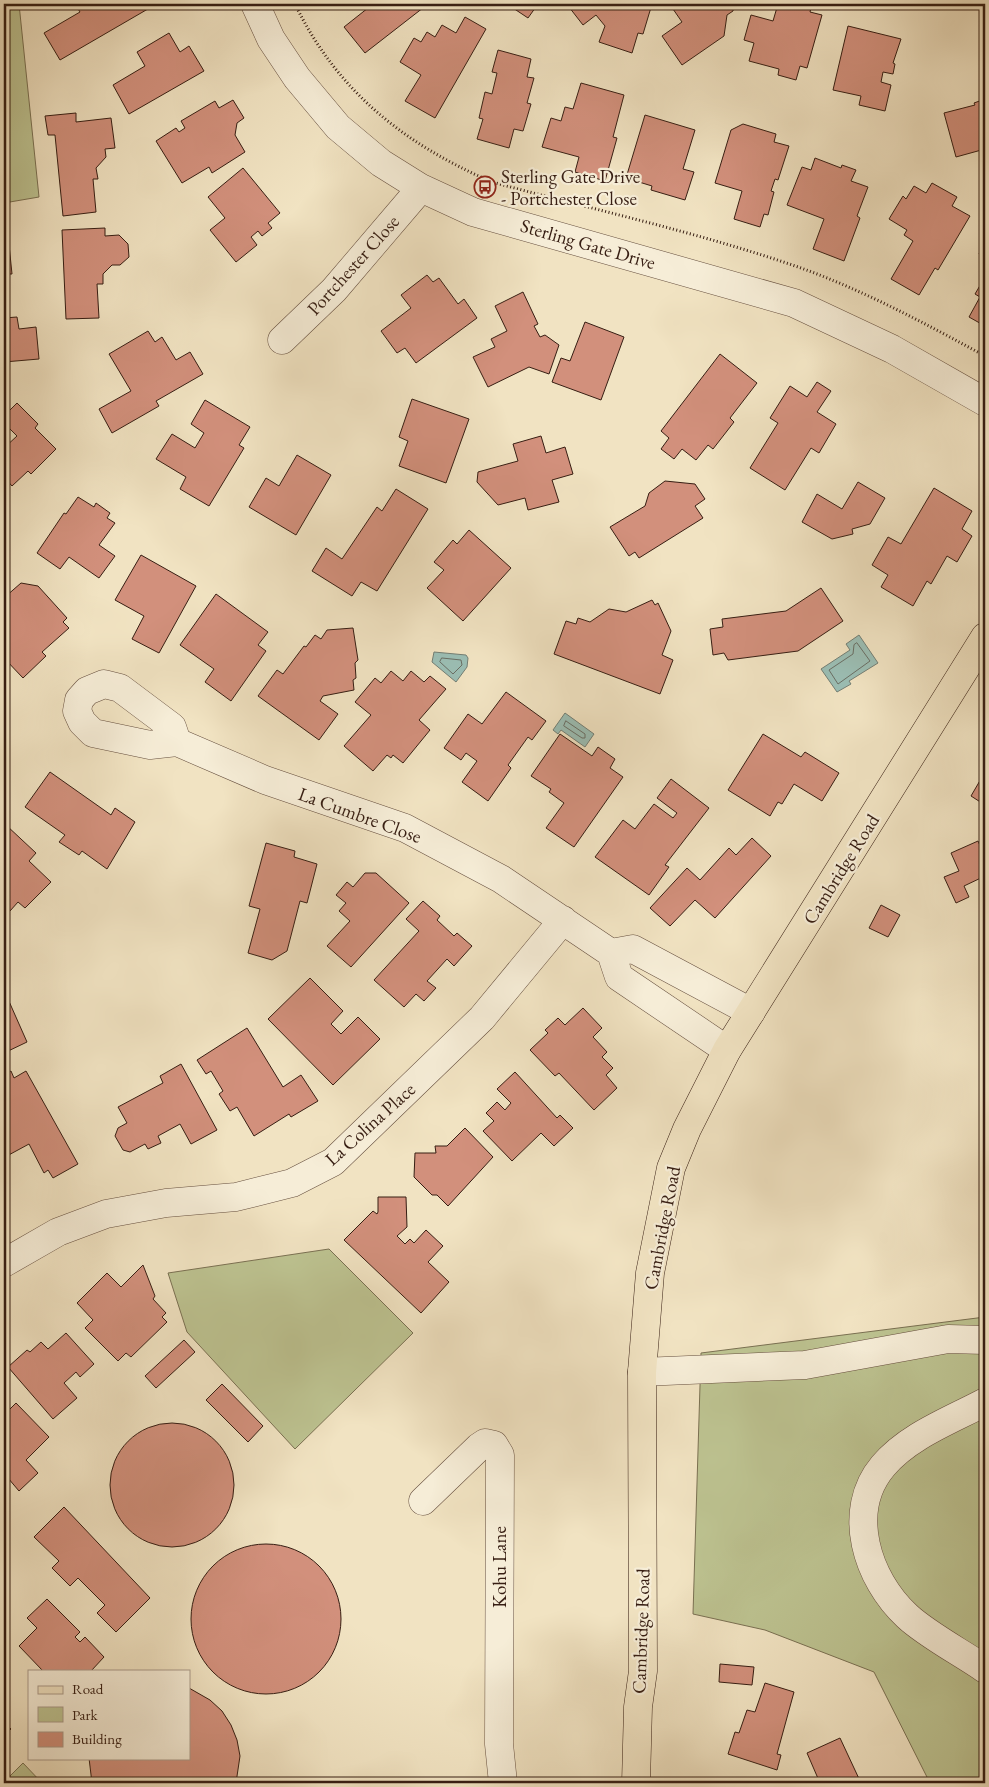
<svg xmlns="http://www.w3.org/2000/svg" width="989" height="1787" viewBox="0 0 989 1787" font-family="'EB Garamond',serif">
<style>
.green{fill:#bdc391;stroke:#7a7052}
.water{fill:#9bbeb4;stroke:#737e74}
.lines{fill:none;stroke-linecap:round;stroke-linejoin:round}
.shore{stroke:#696e64;stroke-width:1}
.building{fill:#d2907c;stroke:#371e13}
.minor-casing{stroke:#664f3f;stroke-width:29}
.major-casing{stroke:#371e13;stroke-width:29}
.path{stroke:#371e13;stroke-width:3;stroke-dasharray:1 2.5;stroke-linecap:butt}
.minor{stroke:#f6edd7;stroke-width:28}
.major{stroke:#f1e3c2;stroke-width:28}
.labels{text-anchor:middle;dominant-baseline:central;stroke-width:4.5;stroke-linejoin:round;paint-order:stroke}
.poi-label{font-size:19px;fill:#371e13;stroke:#f6edd7;text-anchor:start}
.street-label{font-size:19px;fill:#371e13;stroke:#f6edd7}
</style>
<rect width="100%" height="100%" fill="#f1e3c2"/>
<filter id="stains"><feTurbulence type="fractalNoise" baseFrequency=".004" numOctaves="4"/><feColorMatrix values="0 0 0 0 .2 0 0 0 0 .09 0 0 0 0 .02 0 0 0 .5 -.17"/></filter>
<radialGradient id="worn" r=".72"><stop offset=".6" stop-color="#630" stop-opacity="0"/><stop offset="1" stop-color="#630" stop-opacity=".3"/></radialGradient>
<path class="green" d="M4,4H19L39,197L4,203Z
M329,1249L413,1333L295,1449L187,1332L168,1273Z
M985,1317V1783H930L874,1672L765,1630L693,1614L701,1353Z
M23,1763L42,1783H4V1782Z"/>
<path class="water" d="M859,635L878,663L849,681L851,684L837,692L821,669L850,650L846,644Z
M434,652L466,655L468,658L467,667L456,682L432,662Z
M565,713L594,734L585,747L561,730L558,734L553,730Z"/>
<g class="lines">
<path class="shore" d="M857,643L870,661L838,684L829,670L853,654L854,645Z
M442,658L461,660L462,665L453,674L440,662Z
M566,721L585,734V738H582L564,726Z"/>
</g>
<path class="building" d="M75,4H151L153,6L60,60L44,33L80,12Z
M373,4H372H428L365,53L344,27Z
M507,4H538L528,18Z
M573,4H652L643,34L638,33L632,53L599,42L605,26L596,15L583,25L569,7Z
M680,4H734L733,11L727,15L724,36L682,65L662,36L682,22L673,9Z
M778,4H812L810,12L822,15L807,68L800,66L796,80L778,75L779,69L749,61L754,43L744,40L751,15L773,21Z
M465,17L486,29L435,118L405,101L421,75L400,62L414,38L421,42L427,32L435,37L442,25L456,33Z
M848,26L901,39L893,63L895,64L893,74L883,72L881,82L891,85L885,111L859,105L861,96L833,90Z
M169,33L180,52L189,46L204,71L129,114L113,85L145,66L137,52Z
M498,50L531,59L527,77L534,78L527,103L531,104L523,131L514,129L509,148L477,139L483,119L479,118L485,92L492,94L497,73L492,72Z
M581,83L624,95L613,137L617,138L605,181L575,172L579,157L542,147L551,118L561,121L565,107L573,109Z
M985,99V149L956,157L944,113L975,105L974,103Z
M233,100L244,118L237,123L235,135L245,152L212,173L209,167L182,183L156,141L176,128L179,132L185,128L181,121L215,101L219,108Z
M76,113V122L111,118L115,148L105,149L106,157L96,168L98,179H93L96,212L63,216L55,135H48L45,116Z
M645,115L695,130L683,169L694,172L685,200L651,190L652,186L626,178Z
M743,124L776,134L774,142L789,146L778,180L775,179L771,191L774,192L768,215L764,214L760,227L734,219L742,191L715,183L731,130Z
M815,158L841,168L842,165L856,170L851,181L868,187L857,216L860,218L844,261L813,249L824,219L787,205L802,167L811,170Z
M243,168L280,213L268,223L272,228L262,236L258,231L251,237L257,245L236,262L210,230L225,218L208,197Z
M932,183L957,197L952,206L970,216L938,270L935,268L919,295L891,279L913,241L904,235L907,230L889,219L903,196L906,199L914,186L926,193Z
M4,225H7L12,274H4Z
M105,228V236L119,235L128,244L129,257L120,265H112L103,274V284H97L99,318L66,319L62,230Z
M985,242V258L979,254Z
M427,275L433,282L439,278L458,304L464,299L477,318L416,363L405,348L397,353L381,331L411,308L401,295Z
M985,277V326L969,317L980,297L975,294Z
M523,292L538,324L534,326L540,337L545,335L559,345L549,374L529,367L488,387L473,357L495,347L491,339L507,331L495,306Z
M17,317L19,329L36,327L39,359L4,362V318Z
M585,322L624,337L601,400L552,382L561,358L570,361Z
M148,331L155,342L162,337L176,360L190,352L203,374L156,401L159,406L112,433L99,409L131,391L109,354Z
M720,354L757,383L730,418L734,422L713,449L708,445L696,460L682,449L674,459L661,449L669,438L661,431Z
M817,382L831,391L817,412L836,424L819,453L811,448L785,490L750,468L778,423L770,418L790,386L807,397Z
M412,399L469,419L446,483L399,466L408,441L399,437Z
M205,400L250,427L239,445L244,448L209,506L180,489L186,477L156,459L172,434L195,448L204,433L191,424Z
M17,403L38,424L35,428L56,449L31,474L28,471L12,486L4,477V448L17,436L4,423V416Z
M541,436L546,453L565,447L573,474L552,480L559,502L528,510L525,498L498,505L477,482L478,472L518,461L513,444Z
M297,455L331,475L296,535L249,507L266,478L279,486Z
M665,481L695,484L705,499L695,506L703,518L639,558L635,552L629,556L610,527L645,506L649,493Z
M858,482L885,498L870,524L852,529L853,534L832,539L802,522L817,494L842,509Z
M934,488L972,511L962,529L972,536L957,562L947,556L931,584L927,581L913,606L881,587L888,575L872,565L888,537L901,544Z
M396,489L428,509L377,591L361,582L352,596L312,571L326,548L342,559L377,507L382,511Z
M78,497L94,507L96,503L110,513L107,518L115,523L99,545L115,556L99,578L69,557L60,569L37,553L64,513L66,514Z
M469,530L511,568L463,621L427,588L444,570L434,562L453,540L457,544Z
M141,555L196,586L159,653L132,639L144,616L115,600Z
M21,583L38,586L67,618L63,622L69,628L42,652L46,656L23,678L4,658V608L10,602L5,597Z
M821,588L843,621L798,651L728,660L724,653L713,655L710,629L723,627L722,619L786,611Z
M216,594L268,632L258,645L266,651L231,701L205,682L214,669L180,645Z
M652,600L655,605L658,603L671,631L662,655L673,660L660,694L554,654L566,621L576,624L578,618L590,622L609,609L626,612Z
M353,628L358,660L355,663L356,678L353,680L354,690L323,696L320,701L338,714L319,740L258,696L277,670L283,674L304,646L306,647L315,635L321,639L327,630Z
M391,671L403,681L411,671L424,682L430,676L446,689L419,720L430,730L403,763L393,755L391,758L387,755L373,771L344,746L371,715L355,702L375,678L381,683Z
M506,692L546,721L532,740L528,737L508,765L511,768L488,801L462,782L477,761L466,753L461,760L444,748L468,714L482,724Z
M560,734L592,756L598,747L615,759L610,768L623,777L574,847L546,828L564,803L549,792L551,789L531,776Z
M763,734L801,757L805,752L839,773L822,801L794,784L782,804L778,802L770,816L728,790Z
M50,772L111,815L115,808L135,822L107,869L82,851L79,855L59,842L65,835L25,807Z
M985,772V805L971,796Z
M671,779L709,808L665,865L669,867L649,895L595,857L623,820L635,829L654,804L673,818L677,813L657,798Z
M6,825L36,853L29,861L51,882L25,908L18,902L10,911L4,905V827Z
M752,838L771,856L715,918L695,900L670,926L650,908L687,868L700,880L729,848L736,855Z
M978,841L985,857V876L964,886L969,897L956,903L944,877L959,871L951,853Z
M266,843L295,851L294,857L317,864L307,903L300,901L287,951L272,960L248,953L260,909L249,906Z
M365,873H376L409,903L351,967L327,946L350,921L339,911L346,903L336,895L347,882L353,887Z
M423,901L440,916L437,920L454,936L457,933L472,946L454,966L447,959L427,981L436,988L424,1001L416,994L404,1007L374,980L419,931L406,919Z
M881,905L900,915L888,937L869,928Z
M310,978L343,1011L331,1024L341,1034L358,1017L380,1039L333,1085L268,1019Z
M4,990L27,1042L4,1053Z
M583,1008L602,1028L593,1037L607,1052L602,1057L613,1068L606,1075L617,1088L594,1110L559,1073L555,1076L530,1050L548,1033L545,1030L558,1018L565,1025Z
M247,1028L283,1087L301,1075L318,1101L291,1117L289,1114L254,1136L237,1107L230,1111L219,1094L223,1091L211,1071L206,1074L197,1060Z
M181,1064L217,1130L191,1144L180,1124L158,1136L161,1143L148,1149L145,1144L130,1152L123,1150L115,1136L118,1128L127,1123L118,1107L163,1083L160,1076Z
M11,1071L14,1078L26,1071L78,1164L53,1178L48,1170L44,1173L29,1144L5,1157L4,1075Z
M515,1072L557,1118L560,1115L573,1128L554,1146L541,1133L512,1161L483,1131L494,1121L486,1113L497,1102L505,1110L511,1103L497,1089Z
M465,1128L493,1157L448,1206L437,1195H432L414,1177L415,1153H436L435,1146H447Z
M378,1197H406L407,1227L397,1236L405,1244L410,1239L414,1243L426,1230L443,1246L428,1262L449,1282L421,1313L344,1240L373,1211L377,1214L378,1212Z
M143,1265L155,1296L153,1299L166,1313L162,1317L167,1322L131,1357L126,1353L118,1361L85,1328L93,1320L77,1303L107,1273L121,1287Z
M66,1333L94,1364L80,1377L76,1372L64,1383L77,1398L53,1419L8,1367L27,1350L30,1352L41,1342L48,1349Z
M184,1340L195,1352L156,1388L145,1376Z
M222,1384L263,1426L248,1442L206,1400Z
M16,1403L49,1437L26,1460L38,1473L19,1491L8,1478L4,1480V1413L5,1414Z
M110 1485a62 62 0 1 1 124 0a62 62 0 1 1-124 0Z
M64,1507L150,1598L116,1632L97,1613L105,1605L78,1578L70,1586L52,1568L59,1561L34,1537Z
M191 1619a75 75 0 1 1 150 0a75 75 0 1 1-150 0Z
M47,1599L80,1632L75,1637L80,1642L85,1637L104,1657L91,1671H43L19,1646L37,1628L27,1618Z
M720,1664L754,1667L752,1685L719,1682Z
M765,1683L794,1692L777,1754L781,1755L777,1770L728,1754L735,1732L739,1733L747,1710L755,1712Z
M189,1688L210,1700L222,1711L231,1725L237,1740L240,1756L236,1783H92L89,1758H189Z
M4,1722L11,1729L4,1735Z
M840,1738L861,1783H820L807,1753Z"/>
<g class="lines">
<g class="minor-casing">
<path id="minor" d="M255,4L271,39L297,78L338,127L381,163L421,188L473,212L794,303L892,349L985,402
M282,340L334,290L421,188
M177,742L172,727L120,688L104,684L87,691L79,700L77,711L82,722L93,733L150,745L177,742L265,780L405,828L501,879L611,953L619,977L727,1050
M611,953L633,949L751,1012
M4,1263L58,1232L106,1214L166,1203L236,1197L292,1183L333,1162L482,1018L563,920
M642,1372L805,1365L948,1339L985,1340
M985,1402C951,1420 908,1436 883,1466C845,1511 867,1579 907,1616C926,1634 962,1653 985,1669
M423,1501L479,1447L485,1443L494,1445L500,1455L499,1744L503,1783"/>
</g>
<g class="major-casing">
<path id="major" d="M636,1783L638,1707L643,1671L642,1372L650,1273L671,1168L687,1129L727,1050L985,637"/>
</g>
<path class="path" d="M295,4C337,91 404,144 492,182C595,210 701,233 801,268C865,291 926,324 985,356"/>
<use href="#minor" class="minor"/>
<use href="#major" class="major"/>
</g>
<defs>
<g id="bus-ring" transform="scale(1.125)"><circle r="9.5" fill="#f6edd7" stroke="#8f2418" stroke-width="1.5"/><path d="M-5-6H5V4H4V6H2V4H-2V6H-4V4H-5ZM-3.5-4V0h7V-4ZM-3.5 1.2v1.5H-2V1.2ZM2 1.2v1.5H3.5V1.2Z" fill="#8f2418"/></g>
</defs>
<g fill-rule="evenodd">
<use href="#bus-ring" x="485" y="187"/>
</g>
<g class="labels">
<g class="poi-label">
<text x="501" y="176">Sterling Gate Drive<tspan x="501" dy="22">- Portchester Close</tspan></text>
</g>
<g class="street-label">
<text transform="translate(588 244) rotate(16)">Sterling Gate Drive</text>
<text transform="translate(353 265) rotate(-48)">Portchester Close</text>
<text transform="translate(360 815) rotate(20)">La Cumbre Close</text>
<text transform="translate(841 869) rotate(-58)">Cambridge Road</text>
<text transform="translate(370 1124) rotate(-42)">La Colina Place</text>
<text transform="translate(662 1228) rotate(-79)">Cambridge Road</text>
<text transform="translate(499 1567) rotate(-90)">Kohu Lane</text>
<text transform="translate(641 1631) rotate(-88)">Cambridge Road</text>
</g>
</g>
<rect width="989" height="1787" fill="none" stroke="#f1e3c2" stroke-width="20"/>
<rect x="5" y="5" width="979" height="1777" fill="none" stroke="#371e13" stroke-width="2.5"/>
<rect x="10" y="10" width="969" height="1767" fill="none" stroke="#371e13"/>
<rect x="28" y="1670" width="162" height="90" fill="#f6edd7" stroke="#aa9a89"/>
<rect x="38" y="1686" width="25" height="8" fill="#f1e3c2" stroke="#aa9a89"/>
<text x="72" y="1694" font-size="15" fill="#371e13">Road</text>
<rect x="38" y="1707" width="25" height="15" fill="#bdc391" stroke="#aa9a89"/>
<text x="72" y="1720" font-size="15" fill="#371e13">Park</text>
<rect x="38" y="1732" width="25" height="15" fill="#d2907c" stroke="#aa9a89"/>
<text x="72" y="1744" font-size="15" fill="#371e13">Building</text>
<rect width="100%" height="100%" filter="url(#stains)"/>
<rect width="100%" height="100%" fill="url(#worn)"/>
</svg>
